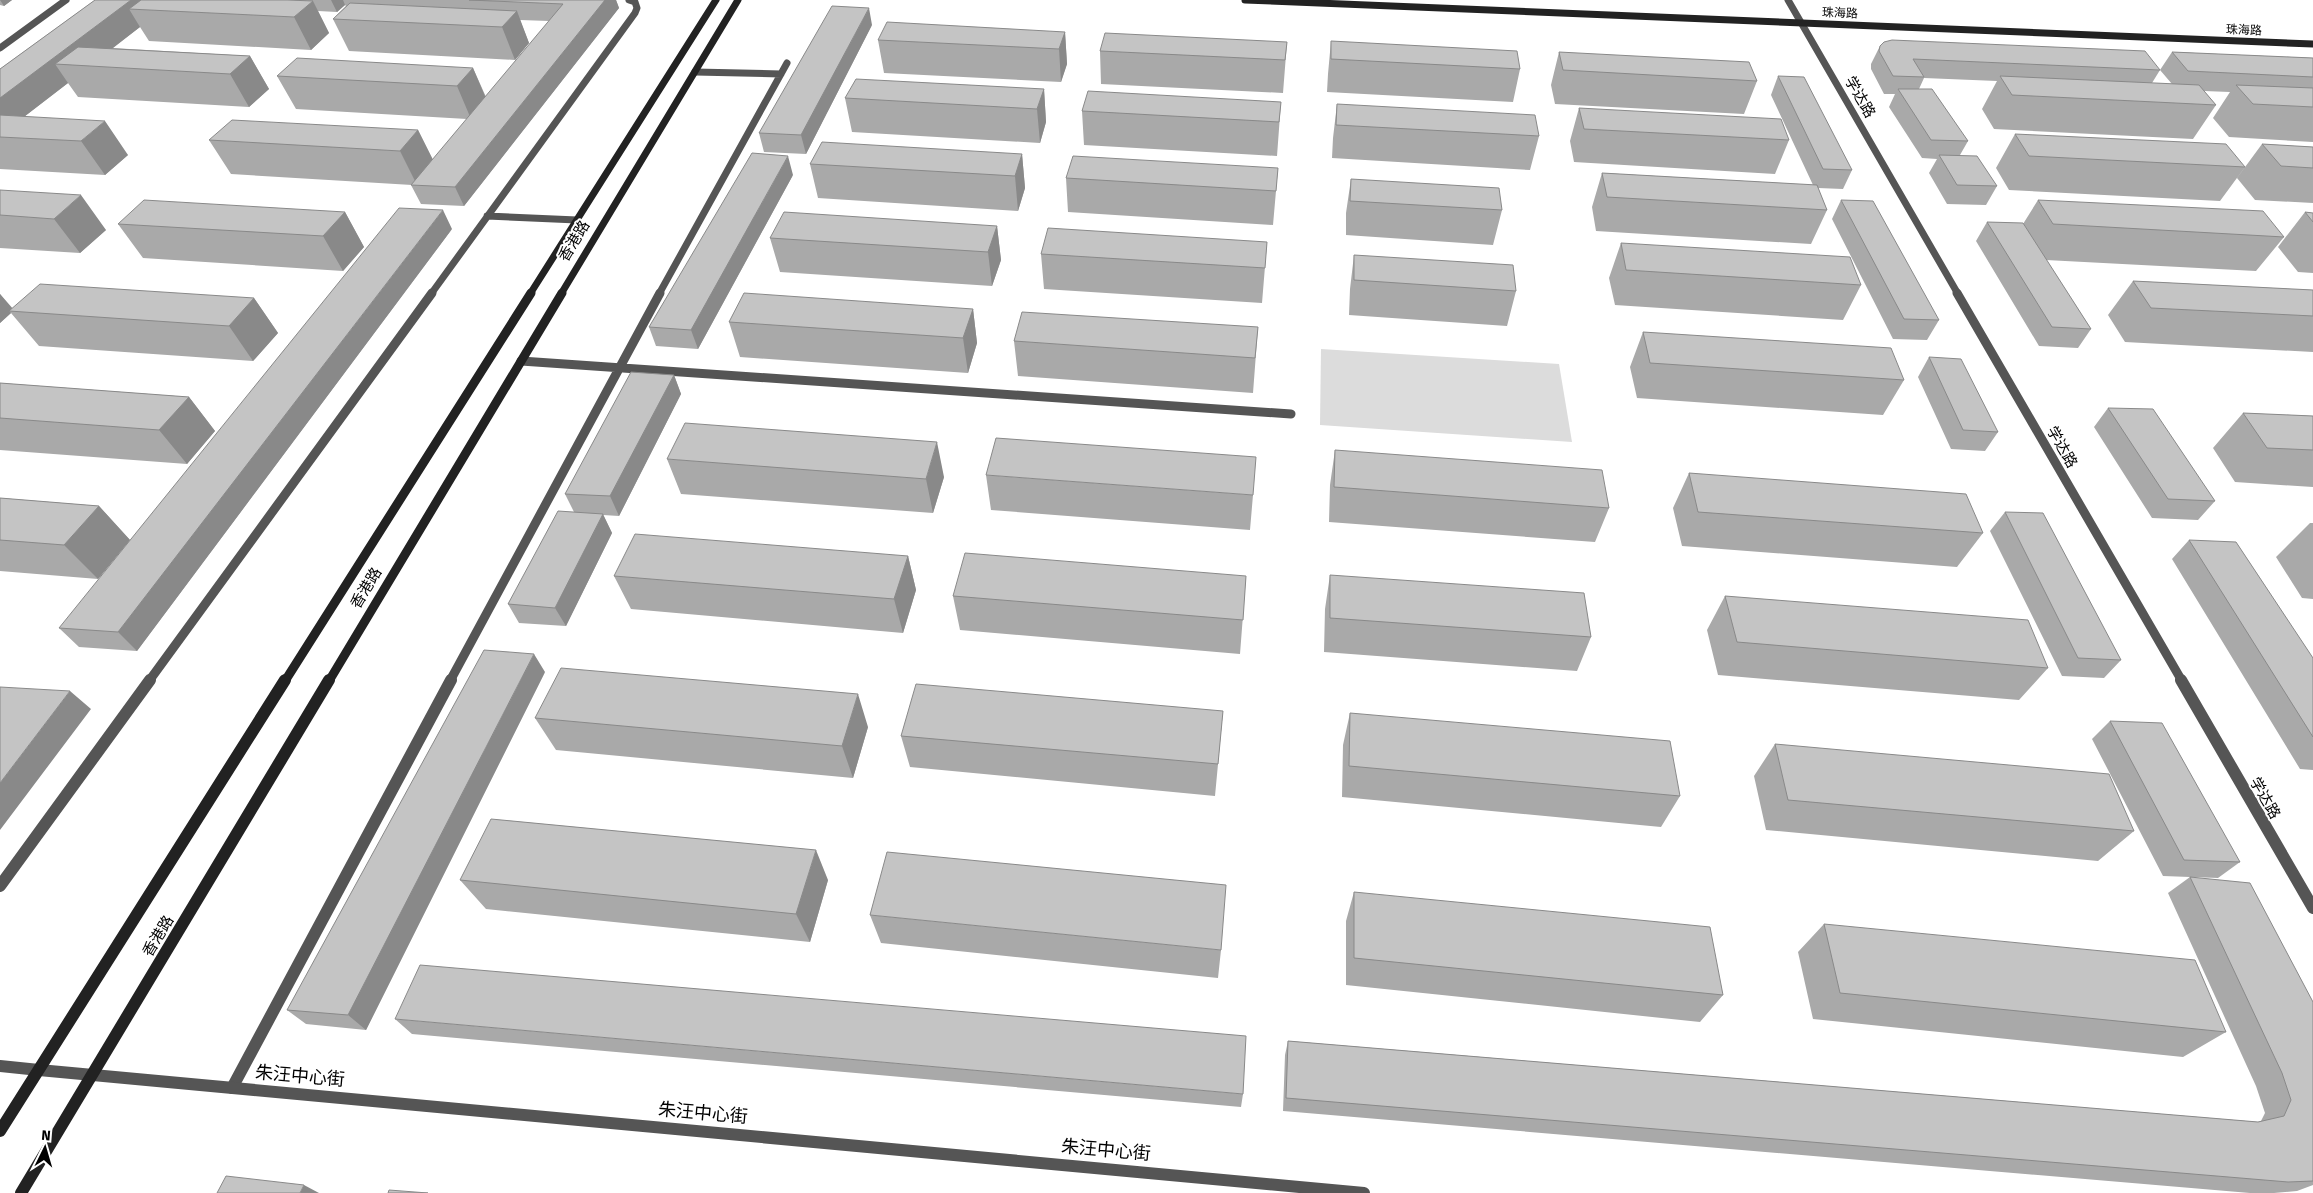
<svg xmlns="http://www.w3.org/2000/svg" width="2313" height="1193" viewBox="0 0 2313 1193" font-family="'Fira Sans','Noto Sans SC',sans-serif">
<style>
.green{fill:#dcdcdc}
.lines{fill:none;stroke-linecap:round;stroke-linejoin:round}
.service-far2{stroke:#555;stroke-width:7}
.service-far1{stroke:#555;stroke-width:9}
.service{stroke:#555;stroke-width:12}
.minor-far2{stroke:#555;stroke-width:7}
.minor-far1{stroke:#555;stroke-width:9}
.minor{stroke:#555;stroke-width:12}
.secondary-far2{stroke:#222;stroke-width:7}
.secondary-far1{stroke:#222;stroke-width:9}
.secondary{stroke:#222;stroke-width:12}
.wall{fill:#a9a9a9;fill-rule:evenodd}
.shaded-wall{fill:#898989}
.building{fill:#c4c4c4;stroke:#898989}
.labels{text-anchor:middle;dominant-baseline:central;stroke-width:4;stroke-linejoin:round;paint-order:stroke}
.far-street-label{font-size:12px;fill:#000;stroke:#fff}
.street-label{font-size:15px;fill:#000;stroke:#fff}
.near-street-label{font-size:18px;fill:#000;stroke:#fff}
</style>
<rect width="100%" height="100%" fill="#fff"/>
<path class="green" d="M1321,349L1559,364L1572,442L1320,425Z"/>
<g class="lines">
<path class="service-far2" d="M0,48L66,0
M695,72L781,74
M487,216L577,220
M431,294L635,13L637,8L635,2L629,0
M659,294L787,63"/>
<path class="service-far1" d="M521,361L1291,414
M149,681L432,293
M450,681L660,293"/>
<path class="service" d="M0,886L150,680
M0,1066L39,1070
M232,1088L451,680"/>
<path class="minor-far2" d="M1788,0L1958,294
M0,77L103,0"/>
<path class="minor-far1" d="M1957,293L2182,681"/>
<path class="minor" d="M2181,680L2313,908
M39,1070L1364,1193"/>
<path class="secondary-far2" d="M1245,0L2313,44
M530,294L716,0
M561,294L738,0"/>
<path class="secondary-far1" d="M285,681L531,293
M329,681L562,293"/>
<path class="secondary" d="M0,1131L285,680
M21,1193L329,680"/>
</g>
<path class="wall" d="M0,0H12L4,6L0,5Z
M95,0H616L619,8L464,206L421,204L411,185H412L231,174L209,140L418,130L433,160L467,119L296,109L277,76L473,68L486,97L549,21L520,20L529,43L515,60L349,51L333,19L346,6L345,5L337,12L318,11L329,33L311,50L149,41L140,27L112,48L250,56L269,89L249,107L78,97L68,83L25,116L128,155L105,175L0,169V69Z
M872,25L806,154L764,152L759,133Z
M1065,32L1067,64L1061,82L884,73L878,40Z
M1331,41L1520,69L1513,102L1327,92L1328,74Z
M1287,42L1283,93L1101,84L1100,51Z
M1880,46L2160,70L2172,52L2313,58V142L2229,137L2213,118L2230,92L2204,91L2216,105L2193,139L1994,129L1982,109L1997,81L1924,78L1919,89L1968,141L1960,155L1997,186L1986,205L1947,204L1929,173L1937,159L1922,158L1889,107L1895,94H1884L1871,69V64ZM2160,70L2172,84L2152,83Z
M1559,52L1757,81L1744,114L1555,104L1551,85Z
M1778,76L1852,170L1843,189L1818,188L1827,210L1811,244L1596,231L1592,207L1602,173L1813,185L1771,95Z
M1044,89L1046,122L1040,143L852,132L845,98Z
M1281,102L1277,156L1084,145L1082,111Z
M1337,104L1539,136L1530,170L1332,158L1333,138Z
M1579,108L1789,140L1775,174L1574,162L1570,141Z
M2015,134L2245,167L2220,201L2009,190L1996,168Z
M2262,144L2313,147V203L2255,200L2237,178Z
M1022,154L1025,188L1018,211L818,198L810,164Z
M1278,168L1273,225L1068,212L1066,178Z
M793,175L698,349L656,346L649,327Z
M1351,179L1502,210L1493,245L1346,235V213Z
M0,190L106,230L80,253L0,248Z
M1841,200L1939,320L1927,340L1893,339L1832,219Z
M2038,200L2284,237L2256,271L2046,260L2091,329L2078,348L2039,346L1976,241L1987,222L2023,224Z
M345,212L364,247L343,271L143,258L118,224Z
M2305,212L2313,213V273L2298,272L2278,247Z
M997,226L1001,260L992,286L780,272L770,238Z
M452,229L137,651L79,647L59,628Z
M1267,242L1262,303L1044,289L1041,254Z
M1621,243L1861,285L1843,320L1615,305L1609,278Z
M1354,255L1516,291L1507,326L1349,315L1350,289Z
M2133,281L2313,290V352L2125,342L2108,315Z
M0,294L12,309L254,298L278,333L253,361L39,346L11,313L0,323Z
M973,309L977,343L968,373L740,357L729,322Z
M1258,327L1253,393L1018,376L1014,341Z
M1643,332L1904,380L1883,415L1637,398L1630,367Z
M1929,357L1998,432L1985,451L1951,449L1918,377Z
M674,375L681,394L619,516L603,515L612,533L566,626L519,623L508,604L574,512L565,494Z
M0,383L189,397L215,431L187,464L0,450Z
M2108,408L2215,501L2198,520L2152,518L2094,427Z
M2243,413L2313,416V487L2235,482L2213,448Z
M1335,450L1609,508L1595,542L1329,522L1330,485Z
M667,459L944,477L933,513L681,494Z
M1689,473L1983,533L1957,567L1682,546L1673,508Z
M986,475L1253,495L1250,530L991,510Z
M0,498L99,506L130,540L98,579L0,571Z
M2005,512L2121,660L2104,678L2062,676L1990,531Z
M2310,523H2313V599L2302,598L2276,557Z
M2189,540L2313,658V770L2300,769L2172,559Z
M908,556L916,590L903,633L631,609L614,576Z
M1330,575L1591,637L1577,671L1324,652L1325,609Z
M1246,576L1240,654L960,630L953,596Z
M1725,596L2048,668L2019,700L1718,675L1707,630Z
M545,672L366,1030L306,1024L287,1010Z
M1223,711L1215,796L910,767L901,736Z
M1350,713L1680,796L1661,827L1342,797L1343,745Z
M535,718L868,727L853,778L556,750Z
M2110,721L2240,862L2218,878L2192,877L2313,1002V1185L2297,1191L2274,1193H2250L1283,1111L1285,1055L1288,1041L2258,1122L2261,1121L2265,1113L2256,1086L2168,893L2190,877L2163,876L2092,739Z
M1775,744L2134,831L2098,861L1766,830L1754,776Z
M460,880H828L810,942L486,909Z
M1354,892L1723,995L1700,1022L1346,985V921Z
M870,915L1221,950L1218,978L881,943Z
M1824,924L2226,1032L2183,1057L1813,1019L1798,952Z
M395,1019L1243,1094L1241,1107L412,1034Z"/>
<path class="shaded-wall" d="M0,0H12L4,6Z
M131,0H166L129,9L140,27L90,66L55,64L68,83L7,130L0,121V98Z
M331,0H343L345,5L337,12Z
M605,0H616L619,8L464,206L455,187Z
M313,1L329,33L311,50L294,17Z
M869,8L872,25L806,154L801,135Z
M517,11L529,43L515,60L502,27Z
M1065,32L1067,64L1061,82L1059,49Z
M250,56L269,89L249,107L230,74Z
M473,68L487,101L471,119L457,86Z
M1044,89L1046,122L1040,143L1037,109Z
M105,121L128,155L105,175L81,141Z
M418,130L435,164L417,185L400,151Z
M1022,154L1025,188L1018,211L1015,176Z
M788,156L793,175L698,349L691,330Z
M81,195L106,230L80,253L54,219Z
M443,210L452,229L137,651L118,632Z
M345,212L364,247L343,271L323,236Z
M997,226L1001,260L992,286L988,252Z
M0,294L14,310L9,311L11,313L0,323Z
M254,298L278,333L253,361L229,326Z
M973,309L977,343L968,373L963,338Z
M674,375L681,394L619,516L610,496Z
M189,397L215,431L187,464L159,430Z
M937,442L944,477L933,513L926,479Z
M99,506L130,540L98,579L64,545Z
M603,514L612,533L566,626L555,608Z
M908,556L916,590L903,633L894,599Z
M534,654L545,672L366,1030L348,1015Z
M70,691L91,709L0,830V783Z
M858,694L868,727L853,778L842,746Z
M816,850L828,880L810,942L796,914Z
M304,1185L319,1193H300Z"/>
<path class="building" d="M95,0H131L0,98V69Z
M141,0H288L313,1L294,17L129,9Z
M469,0H605L455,187L411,185L563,4Z
M350,3L517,11L502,27L333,19Z
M832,6L869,8L801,135L759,133Z
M887,22L1065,32L1059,49L878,40Z
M1105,33L1287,42L1285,60L1100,51Z
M1892,40L2145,51L2160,70L1913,59L1924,77L1893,76L1879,51L1880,46L1884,42Z
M1331,41L1517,51L1520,69L1331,59Z
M78,47L250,56L230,74L55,64Z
M1559,52L1749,62L1757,81L1563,70Z
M2172,52L2313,58V77L2188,71Z
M297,58L473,68L457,86L277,76Z
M1778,76L1804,77L1852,170L1823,169Z
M2000,76L2199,85L2216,105L2012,95Z
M856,79L1044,89L1037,109L845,98Z
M2236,85L2313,88V107L2253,104Z
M1898,89H1932L1968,141L1931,140Z
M1088,91L1281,102L1279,122L1082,111Z
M1337,104L1535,115L1539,136L1336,125Z
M1579,108L1781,119L1789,140L1584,129Z
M0,115L105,121L81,141L0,137Z
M232,120L418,130L400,151L209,140Z
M2015,134L2226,144L2245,167L2029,156Z
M822,142L1022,154L1015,176L810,164Z
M2262,144L2313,147V168L2281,166Z
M752,153L788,156L691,330L649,327Z
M1939,155L1977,156L1997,186L1957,185Z
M1073,156L1278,168L1276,191L1066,178Z
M1602,173L1817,185L1827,210L1607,197Z
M1351,179L1499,188L1502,210L1350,201Z
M0,190L81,195L54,219L0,215Z
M144,200L345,212L323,236L118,224Z
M1841,200L1873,201L1939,320L1904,319Z
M2038,200L2263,211L2284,237L2053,224Z
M399,208L443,210L118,632L59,628Z
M784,212L997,226L988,252L770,238Z
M2305,212L2313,213V222Z
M1987,222L2023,223L2091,329L2052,327Z
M1048,228L1267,242L1265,268L1041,254Z
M1621,243L1850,257L1861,285L1626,270Z
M1354,255L1513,265L1516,291L1354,280Z
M2133,281L2313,290V316L2151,308Z
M40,284L254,298L229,326L9,311Z
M744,293L973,309L963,338L729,322Z
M1022,312L1258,327L1255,358L1014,341Z
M1643,332L1891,348L1904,380L1650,363Z
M1929,357L1961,359L1998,432L1963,430Z
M631,372L674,375L610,496L565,494Z
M0,383L189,397L159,430L0,418Z
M2108,408L2153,409L2215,501L2168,499Z
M2243,413L2313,416V450L2267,448Z
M685,423L937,442L926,479L667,459Z
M996,438L1256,457L1253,495L986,475Z
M1335,450L1602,470L1609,508L1334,487Z
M1689,473L1966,494L1983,533L1698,512Z
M0,498L99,506L64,545L0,540Z
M558,511L603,514L555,608L508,604Z
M2005,512L2043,513L2121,660L2078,658Z
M635,534L908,556L894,599L614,576Z
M2189,540L2236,542L2313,658V737Z
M965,553L1246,576L1243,620L953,596Z
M1330,575L1584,593L1591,637L1330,618Z
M1725,596L2028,620L2048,668L1737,642Z
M484,650L534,654L348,1015L287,1010Z
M561,668L858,694L842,746L535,718Z
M916,684L1223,711L1218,764L901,736Z
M0,687L70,691L0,783Z
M1350,713L1670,741L1680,796L1349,766Z
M2110,721L2162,723L2240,862L2184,860Z
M1775,744L2109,774L2134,831L1788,800Z
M491,819L816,850L796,914L460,880Z
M887,852L1226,885L1221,950L870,915Z
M2190,877L2250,883L2313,1002V1181L2288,1182L1286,1098L1288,1041L2258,1122L2284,1116L2291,1100L2282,1073Z
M1354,892L1710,927L1723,995L1354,958Z
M1824,924L2195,960L2226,1032L1840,993Z
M420,965L1246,1036L1243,1094L395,1019Z
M226,1176L304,1185L300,1193H217Z
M389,1190L428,1193H388Z"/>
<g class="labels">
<g class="far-street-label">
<text transform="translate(1840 13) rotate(2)">珠海路</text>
<text transform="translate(2244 30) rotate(2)">珠海路</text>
</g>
<g class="street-label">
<text transform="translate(1860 97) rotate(60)">学达路</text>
<text transform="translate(574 241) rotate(-59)">香港路</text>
<text transform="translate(2062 447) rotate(60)">学达路</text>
<text transform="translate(366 588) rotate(-59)">香港路</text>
<text transform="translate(2265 798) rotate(60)">学达路</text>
<text transform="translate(158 936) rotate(-59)">香港路</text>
</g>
<g class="near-street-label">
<text transform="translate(300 1076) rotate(5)">朱汪中心街</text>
<text transform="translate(703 1113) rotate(5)">朱汪中心街</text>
<text transform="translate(1106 1150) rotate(5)">朱汪中心街</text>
</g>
</g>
<g transform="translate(45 1148) rotate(5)" stroke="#ffffff" stroke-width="4" paint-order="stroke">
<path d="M0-4L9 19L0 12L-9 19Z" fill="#000000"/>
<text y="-8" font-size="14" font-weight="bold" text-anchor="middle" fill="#000000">N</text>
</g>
</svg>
